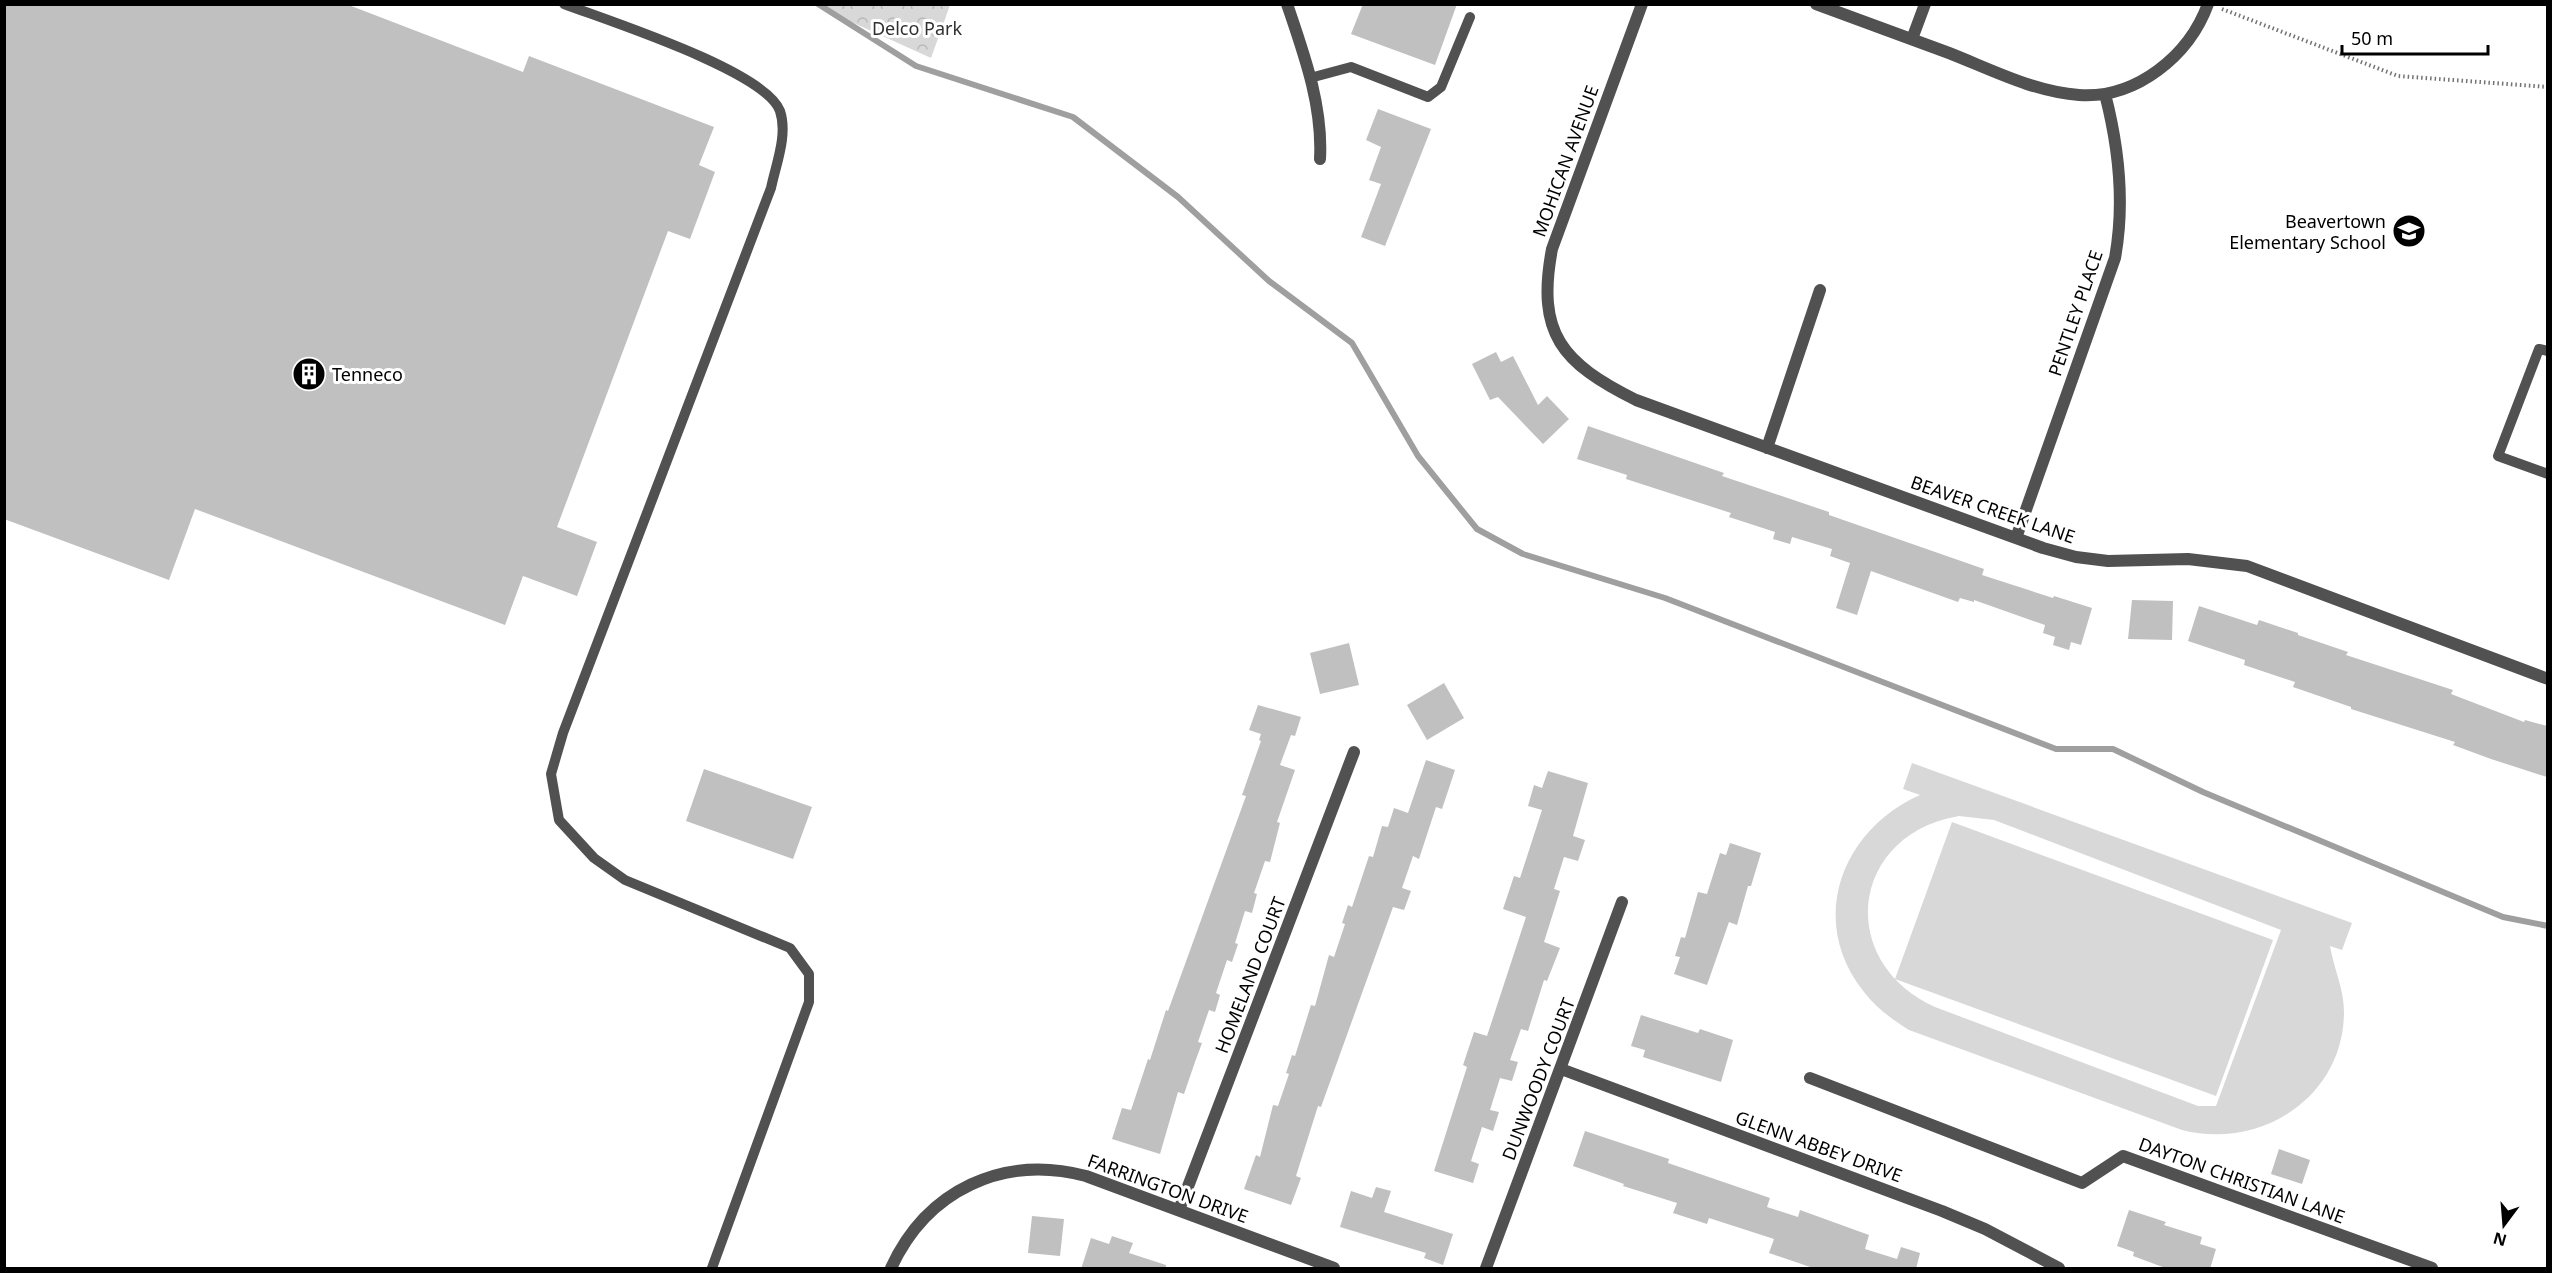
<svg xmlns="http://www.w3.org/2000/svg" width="2552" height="1273" viewBox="0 0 2552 1273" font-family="'Noto Sans',sans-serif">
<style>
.park{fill:url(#park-crowns)}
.pitch{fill:#d8d8d8;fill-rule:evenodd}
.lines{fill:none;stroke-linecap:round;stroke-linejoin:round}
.stream{stroke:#9f9f9f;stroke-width:6}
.building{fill:#c0c0c0}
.path{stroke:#737373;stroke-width:4;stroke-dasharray:1.5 3;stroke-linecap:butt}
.service{stroke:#515151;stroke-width:10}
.minor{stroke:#515151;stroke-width:12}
.labels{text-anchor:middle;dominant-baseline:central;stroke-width:6;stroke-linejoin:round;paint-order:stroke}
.park-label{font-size:18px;fill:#2f2f2f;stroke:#fff}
.street-label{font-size:18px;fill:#000;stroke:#fff}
.poi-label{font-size:18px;fill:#000;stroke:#fff;text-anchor:end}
</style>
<defs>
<pattern id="park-crowns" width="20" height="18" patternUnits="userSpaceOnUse" patternTransform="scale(1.5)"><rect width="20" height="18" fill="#d8d8d8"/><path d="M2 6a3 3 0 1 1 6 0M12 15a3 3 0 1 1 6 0" fill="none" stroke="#b8b8b8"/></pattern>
</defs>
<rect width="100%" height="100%" fill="#fff"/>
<path class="park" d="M814,5H950L931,58Z"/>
<path class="pitch" d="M1912,763L2352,923L2342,950L2330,946C2334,970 2344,988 2344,1013C2343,1098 2260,1150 2182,1130L1909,1030C1893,1020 1876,1008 1864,992C1807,921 1841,830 1920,795L1903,789ZM1959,816L1994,820L2281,930L2216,1106H2198L1935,1007C1835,962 1850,834 1959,816Z
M1952,822L2273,940L2216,1096L1895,979Z"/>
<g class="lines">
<path class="stream" d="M818,4L916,66L1073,117L1178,197L1269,281L1352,343L1418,456L1477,529L1523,554L1665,598L2056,749H2113L2203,792L2503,917L2548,926"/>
</g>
<path class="building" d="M4,4H346L523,72L529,56L714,127L699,165L715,172L690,239L668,231L557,527L597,542L577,596L523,576L505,625L195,509L169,580L4,519Z
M1363,4H1457L1435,65L1351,34Z
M1378,109L1431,129L1385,246L1361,237L1381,184L1369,180L1381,147L1366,140Z
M1496,352L1501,362L1513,356L1538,405L1547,396L1569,419L1543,444L1498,397L1490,400L1472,364Z
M1588,426L1724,473L1722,476L1829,512V515L1984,569L1982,575L2053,598L2054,596L2092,608L2081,645L2071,642L2069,650L2053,645L2055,637L2043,633L2045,625L1974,600V602L1960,598L1958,602L1871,571L1857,615L1836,608L1850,563L1830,556L1832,549L1792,537L1790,544L1773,539L1775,532L1729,517L1731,513L1626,479L1627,475L1577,459Z
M2132,600L2173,601L2172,640L2128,639Z
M2199,606L2257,625L2259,620L2298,633V635L2348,652L2346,655L2453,690L2451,694L2524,722L2525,720L2547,726V777L2491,759L2453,745L2455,742L2351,709V707L2293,687L2295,682L2244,665L2245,660L2188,641Z
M1349,643L1359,685L1320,694L1310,653Z
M1444,683L1464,718L1427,740L1407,705Z
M1258,705L1301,717L1295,736L1291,735L1280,765L1295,770L1277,822L1280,823L1270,862L1265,861L1254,893L1257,894L1252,913L1245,911L1235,943L1238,944L1232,962L1227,960L1216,993L1220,995L1215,1012L1209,1010L1198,1042L1202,1043L1195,1062L1184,1094L1178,1092L1160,1154L1112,1139L1122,1108L1131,1110L1148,1059L1150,1060L1166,1010L1168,1011L1246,796L1242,795L1261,741L1259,740L1261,734L1249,730Z
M1426,760L1455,770L1442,809L1436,807L1419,859L1413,856L1402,888L1411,891L1404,910L1393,907L1321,1107L1318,1106L1296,1176L1301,1178L1291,1205L1244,1189L1256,1155L1260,1157L1273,1105L1278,1106L1289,1074L1286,1073L1292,1055L1295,1056L1311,1005L1315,1006L1329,955L1334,957L1345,924L1342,923L1348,905L1352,907L1369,856L1373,857L1382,826L1388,827L1394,808L1408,813Z
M704,769L812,807L793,859L686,821Z
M1548,771L1588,783L1573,836L1585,840L1578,861L1564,857L1554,889L1560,891L1544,942L1560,948L1547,981L1544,980L1528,1031L1521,1029L1510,1060L1518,1062L1512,1081L1500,1078L1490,1110L1499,1112L1493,1131L1482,1127L1471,1161L1479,1164L1473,1183L1434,1171L1467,1067L1463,1065L1474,1032L1487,1036L1526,917L1503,909L1514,876L1520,878L1542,810L1528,806L1534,785L1542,788Z
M1730,843L1761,853L1751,886H1748L1737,925L1729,922L1707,985L1674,974L1680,957L1675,956L1681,937L1685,938L1698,892L1707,894L1720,853L1726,855Z
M1641,1015L1698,1033L1700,1029L1733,1040L1721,1082L1643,1057L1645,1050L1631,1046Z
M1585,1131L1669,1159L1668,1163L1770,1198L1767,1207L1798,1217L1800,1210L1869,1235L1865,1249L1897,1259L1901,1247L1920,1253L1916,1269H1816L1769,1253L1774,1239L1709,1218L1707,1224L1673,1213L1677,1203L1623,1186L1624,1184L1573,1166Z
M2279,1149L2310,1160L2302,1184L2271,1174Z
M1376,1187L1391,1191L1384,1212L1453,1234L1443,1265L1424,1258L1426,1253L1340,1227L1351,1191L1372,1198Z
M2129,1210L2166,1222L2164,1225L2202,1237L2200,1244L2216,1249L2210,1269H2168L2133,1256L2134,1252L2117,1246Z
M1032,1216L1064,1219L1060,1256L1028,1253Z
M1112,1236L1133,1243L1129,1253L1166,1265V1269H1081L1091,1238L1109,1244Z"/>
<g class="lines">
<path class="path" d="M2222,9L2398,76L2548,87"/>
<path class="service" d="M564,4C606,20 766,71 780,111C788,135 776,164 771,188L563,733L551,774L559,820L594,858L625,880L790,948L809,974V1002L712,1268
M1310,78L1351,67L1428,97L1441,87L1470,17
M2548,351L2539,349L2498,456L2548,474"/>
<path class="minor" d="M1287,4C1304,54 1323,106 1320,159
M1642,4L1552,249C1536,334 1562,363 1636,400L2043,548L2076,557L2108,561L2188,559L2247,566L2548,679
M1816,4C1861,21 1905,37 1949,53C1990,69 2034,92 2079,95C2136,99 2189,56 2208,4
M1912,39L1925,4
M1767,448L1820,290
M2016,538L2115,258C2125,203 2119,148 2105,94
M1561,1069L1942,1211L1985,1229L2059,1268
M1810,1078L2082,1183L2123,1156L2432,1268
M1179,1210L1354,752
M891,1268C927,1190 1003,1154 1086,1176L1334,1268
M1486,1268L1622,902"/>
</g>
<defs>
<g id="school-disc" transform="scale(1.725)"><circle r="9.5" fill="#000" stroke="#fff"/><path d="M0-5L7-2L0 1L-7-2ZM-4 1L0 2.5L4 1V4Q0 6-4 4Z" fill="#fff"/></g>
<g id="building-disc" transform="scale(1.725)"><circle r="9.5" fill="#000" stroke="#fff"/><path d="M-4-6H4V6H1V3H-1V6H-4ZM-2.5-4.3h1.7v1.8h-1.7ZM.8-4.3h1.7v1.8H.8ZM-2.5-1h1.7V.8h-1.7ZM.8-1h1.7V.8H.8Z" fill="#fff"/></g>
</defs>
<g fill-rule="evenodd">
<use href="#school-disc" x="2409" y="231"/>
<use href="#building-disc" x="309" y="374"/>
</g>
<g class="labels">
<g class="park-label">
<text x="917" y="28">Delco Park</text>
</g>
<g class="street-label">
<text transform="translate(1565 161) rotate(-70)">MOHICAN AVENUE</text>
<text transform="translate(2075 313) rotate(-71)">PENTLEY PLACE</text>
<text transform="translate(1993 509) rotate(19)">BEAVER CREEK LANE</text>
<text transform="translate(1250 975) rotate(-69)">HOMELAND COURT</text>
<text transform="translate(1538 1079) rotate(-69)">DUNWOODY COURT</text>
<text transform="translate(1819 1146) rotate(20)">GLENN ABBEY DRIVE</text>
<text transform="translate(2242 1180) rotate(20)">DAYTON CHRISTIAN LANE</text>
<text transform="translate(1168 1188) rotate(20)">FARRINGTON DRIVE</text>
</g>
<g class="poi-label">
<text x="2386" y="221">Beavertown<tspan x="2386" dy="21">Elementary School</tspan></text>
<text x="332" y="374" text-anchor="start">Tenneco</text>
</g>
</g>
<rect width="2552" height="1273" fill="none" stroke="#000000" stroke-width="12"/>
<g transform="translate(2504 1225) rotate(196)" stroke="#ffffff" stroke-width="4.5" paint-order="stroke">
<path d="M0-4.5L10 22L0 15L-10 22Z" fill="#000000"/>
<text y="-9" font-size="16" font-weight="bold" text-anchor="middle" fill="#000000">N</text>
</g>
<path d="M2342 45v9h146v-9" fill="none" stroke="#000000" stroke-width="3"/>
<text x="2351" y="45" font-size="18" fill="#000000" stroke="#ffffff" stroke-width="4.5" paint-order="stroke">50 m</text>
</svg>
